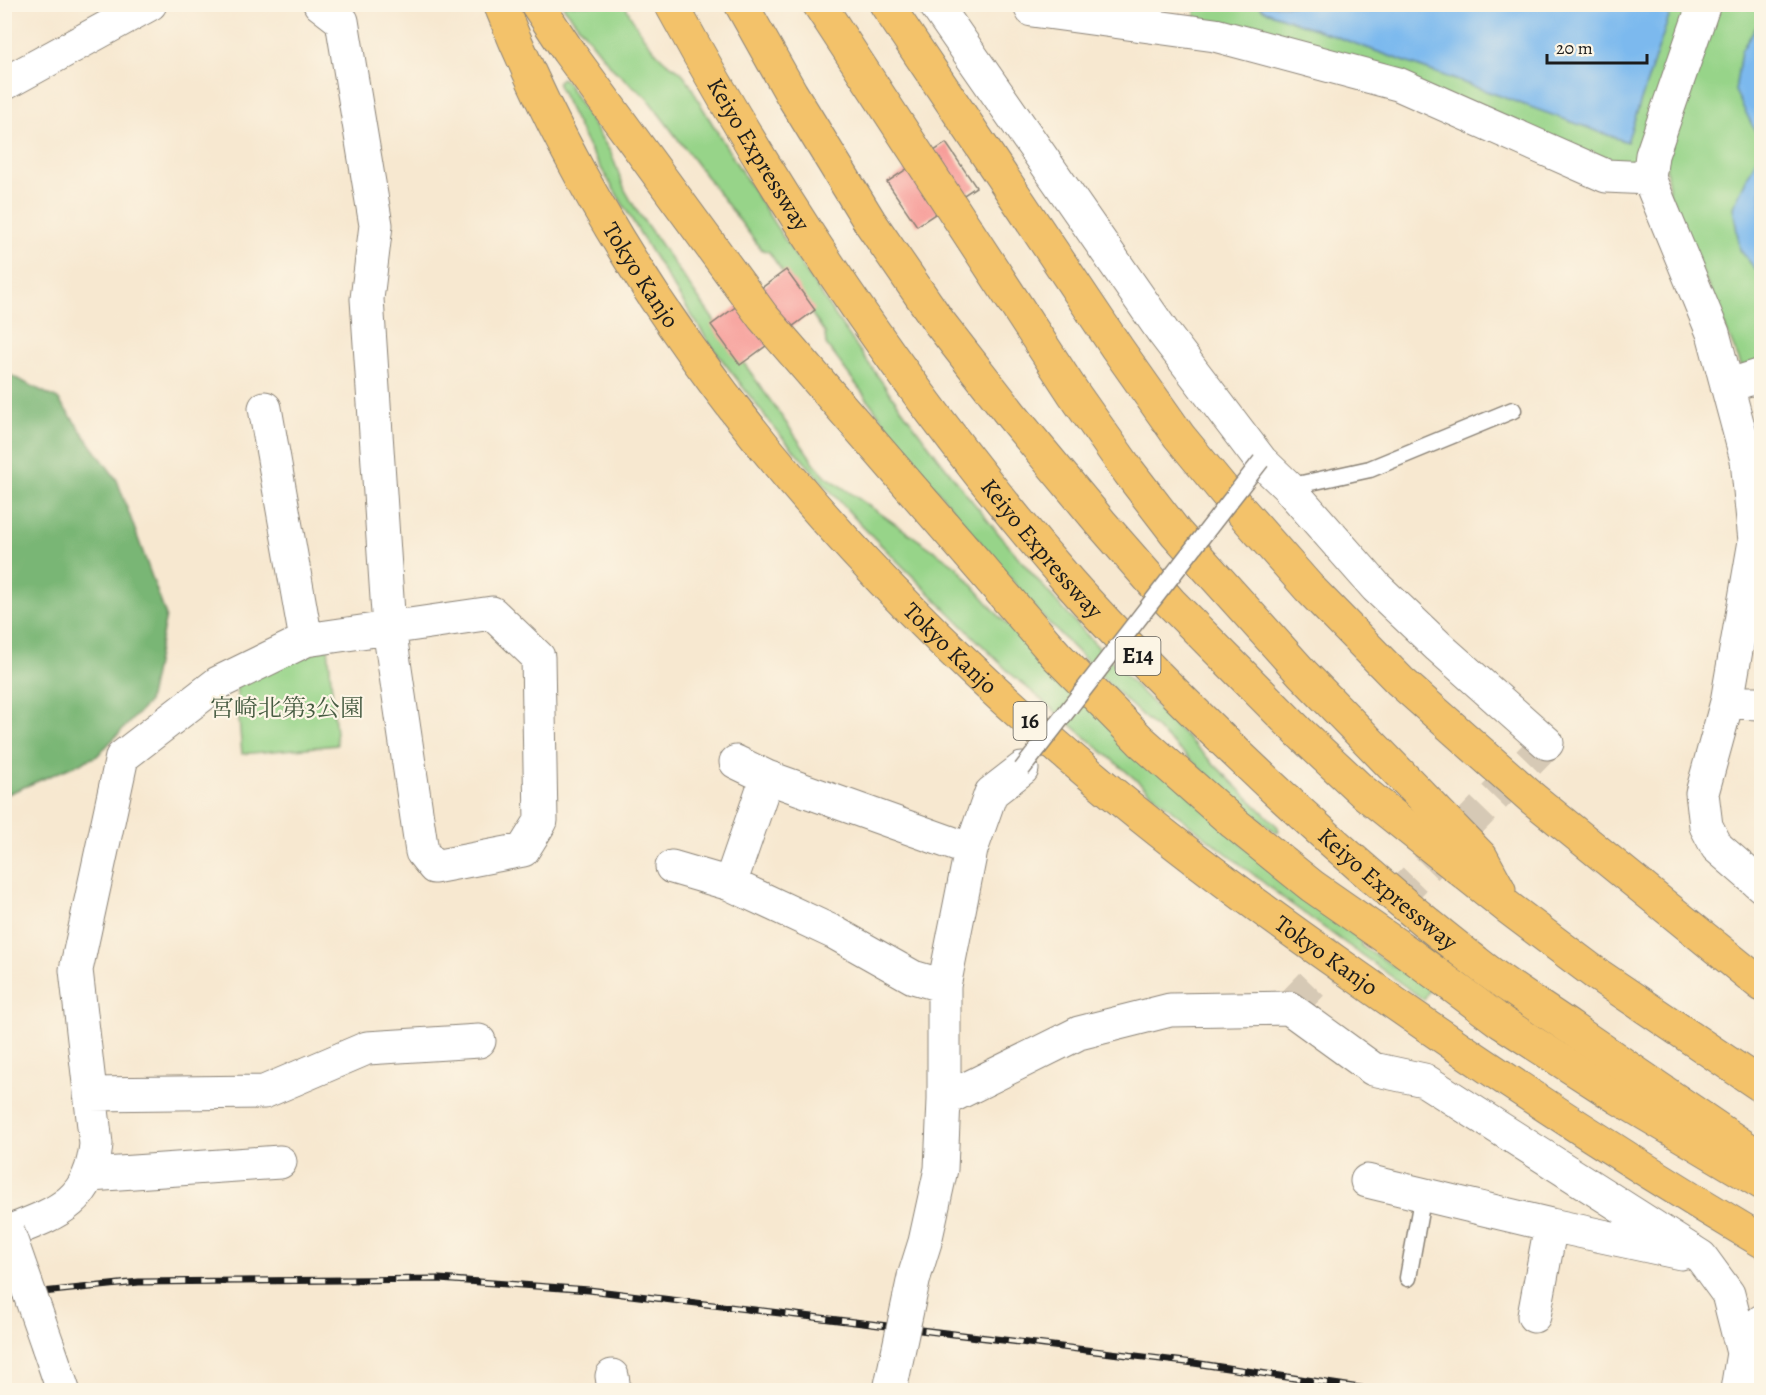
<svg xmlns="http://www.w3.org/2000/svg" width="1766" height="1395" viewBox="0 0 1766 1395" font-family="Alegreya,'Noto Serif JP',serif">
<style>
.green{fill:#97d489;stroke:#5a7852;stroke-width:1.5}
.forest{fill:#79b675;stroke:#4a6948;stroke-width:1.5}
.water{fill:#7bb9ee;stroke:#4c6a85;stroke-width:1.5}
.building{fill:#f79e9a}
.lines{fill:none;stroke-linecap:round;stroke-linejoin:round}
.minor-tunnel{stroke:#d6c9b5;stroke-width:33;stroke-dasharray:33 16;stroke-linecap:butt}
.service-casing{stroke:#8a8276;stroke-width:19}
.minor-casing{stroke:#8a8276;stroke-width:35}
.tertiary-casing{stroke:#8a8276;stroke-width:35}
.trunk-casing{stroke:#8a8276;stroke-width:35}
.motorway-casing{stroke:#8a8276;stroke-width:35}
.service{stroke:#fff;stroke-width:16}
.minor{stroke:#fff;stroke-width:33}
.tertiary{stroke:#fff;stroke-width:33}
.trunk{stroke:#f3c26a;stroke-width:33}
.motorway{stroke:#f3c26a;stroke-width:33}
.rail-casing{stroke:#1c1c1c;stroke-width:7}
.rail{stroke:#fcf5e5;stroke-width:4.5;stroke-dasharray:14;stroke-linecap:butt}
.service-bridge-casing{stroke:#8a8276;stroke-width:19;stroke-linecap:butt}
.minor-bridge-casing{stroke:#8a8276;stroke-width:35;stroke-linecap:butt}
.tertiary-bridge-casing{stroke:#8a8276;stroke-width:35;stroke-linecap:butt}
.service-bridge{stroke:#fff;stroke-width:16}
.minor-bridge{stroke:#fff;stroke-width:33}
.tertiary-bridge{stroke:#fff;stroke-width:33}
.labels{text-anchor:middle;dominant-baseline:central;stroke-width:4.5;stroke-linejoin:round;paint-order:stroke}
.shield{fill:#fcf5e5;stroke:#5f5d58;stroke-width:1.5}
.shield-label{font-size:22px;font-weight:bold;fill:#1c1c1c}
.street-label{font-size:24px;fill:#1c1c1c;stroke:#fcf5e5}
.park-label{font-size:24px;fill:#475c42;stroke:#fcf5e5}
</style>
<rect width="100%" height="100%" fill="#fcf5e5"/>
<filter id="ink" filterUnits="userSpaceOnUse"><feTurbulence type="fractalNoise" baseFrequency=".0167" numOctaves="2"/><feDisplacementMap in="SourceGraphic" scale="12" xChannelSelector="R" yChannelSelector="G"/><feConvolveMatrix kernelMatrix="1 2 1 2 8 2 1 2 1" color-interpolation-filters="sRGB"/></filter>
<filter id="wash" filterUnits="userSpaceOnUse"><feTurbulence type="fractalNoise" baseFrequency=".008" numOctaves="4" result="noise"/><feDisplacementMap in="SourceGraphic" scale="24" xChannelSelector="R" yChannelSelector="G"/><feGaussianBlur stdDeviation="1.35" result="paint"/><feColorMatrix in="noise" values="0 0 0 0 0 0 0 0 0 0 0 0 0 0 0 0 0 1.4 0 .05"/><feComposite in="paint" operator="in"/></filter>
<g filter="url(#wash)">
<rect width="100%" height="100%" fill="#f7e8d0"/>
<path class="green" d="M562,5H625C635,25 648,46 665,61C670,65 677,68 682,73C690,81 695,95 701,105C809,286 931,463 1073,620C1139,692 1209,759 1278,827L1279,832L1276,833L1214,781L1123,698L1039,613L917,466L826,344L825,333L769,252L761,249L647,98L613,69Z
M1194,5H1695L1641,161L1620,171L1196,22Z
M1717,5H1761V359L1742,367L1670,195L1666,169L1672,127Z
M562,78L566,81L611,153L625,190L637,211L815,464L826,476L956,566L999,616L1032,650L1269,869L1362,941L1361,946L1430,988L1424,1000L1287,901L1174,812L1010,673L861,525L775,429L710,344L650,250L589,148L558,85V81Z
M328,647L337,745L242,754L236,684Z"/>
<path class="forest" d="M4,372L58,399L117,480L166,616L148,703L97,756L5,795Z"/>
<path class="water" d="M1258,5H1673L1627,142L1265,11Z
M1761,23V143L1735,91L1741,51L1757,25Z
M1761,149L1762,276H1761L1740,250L1733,207Z"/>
<g id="blocks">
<path class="building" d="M946,143L976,187L917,226L887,182Z
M786,270L815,310L740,365L711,325Z"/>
</g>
</g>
<g filter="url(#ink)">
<use href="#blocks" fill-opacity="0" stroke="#8a8276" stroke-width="1.5"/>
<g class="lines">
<path class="minor-tunnel" d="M1289,1008L1547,743"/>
<g class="service-casing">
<path id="service" d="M1288,487L1370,469L1513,410
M1408,1278L1423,1194"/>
</g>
<g class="minor-casing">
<path id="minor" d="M935,4L1163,332L1261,461L1288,487L1376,587L1439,647L1547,743
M1029,4L1032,10L1215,35L1398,84L1606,176L1649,178
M1704,4L1652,155L1649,178L1713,333L1747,460L1755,541L1727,702L1702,793L1706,826L1717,847L1762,886
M4,84L150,4
M1727,386L1762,375
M265,408L306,640
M1727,702L1762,703
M736,762L767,777L971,850
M672,867L730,884L835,933L913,977L944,986
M730,884L767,777
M90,1094L264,1092L367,1048L479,1041
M944,1100L1079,1033L1170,1010L1289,1008L1373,1069L1424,1080L1701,1257L1728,1294L1743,1353
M90,1175L280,1162
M1367,1181L1551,1225L1681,1253
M8,1232C57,1213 91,1202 96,1144L76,970L122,757L218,683L306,640L492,613L538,657L541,821L523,850L434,867L422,852L389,628L367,299L376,225L342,21L320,4
M914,1277L925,1242L941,1169L944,1100V986L971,850L991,793L1022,769
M1534,1316L1551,1225
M612,1376L614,1390
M1737,1390L1743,1353L1762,1321"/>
</g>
<g class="tertiary-casing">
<path id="tertiary" d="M48,1346L63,1390"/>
</g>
<g class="trunk-casing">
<g id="trunk">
<path id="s1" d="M500,4C627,322 859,586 1122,801C1194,860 1269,915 1346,969C1481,1065 1619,1156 1762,1241"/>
<path d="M886,4L1117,348L1179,436L1235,504L1309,588L1400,681L1532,798L1762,985"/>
</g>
</g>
<g class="motorway-casing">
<g id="motorway">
<path d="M537,4L568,51L763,317L1057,656L1141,741L1234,823L1312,886L1404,950L1501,1022L1619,1098L1762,1183"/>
<path id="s2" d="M671,4C783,210 916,405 1069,582C1132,653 1199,718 1268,783C1335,845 1403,906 1476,962C1507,987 1542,1008 1575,1031C1637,1074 1699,1116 1762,1159"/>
<path d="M741,4L791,93L870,222L939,322L1012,416L1101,523L1170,602L1300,733L1362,791L1510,909L1595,973L1762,1086"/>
<path d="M819,4L1074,394L1129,472L1176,533L1302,673L1481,857L1499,890"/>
</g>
</g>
<use href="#service" class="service"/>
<use href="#minor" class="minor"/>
<use href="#tertiary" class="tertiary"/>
<use href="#trunk" class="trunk"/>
<use href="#motorway" class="motorway"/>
<g class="rail-casing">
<path id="rail" d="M4,1296L139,1282L439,1279L589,1290L1194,1363L1373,1390"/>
</g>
<use href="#rail" class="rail"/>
<g class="service-bridge-casing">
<path id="service-bridge" d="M1022,769L1261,461"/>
</g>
<g class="minor-bridge-casing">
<path id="minor-bridge" d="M890,1390L914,1277"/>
</g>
<g class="tertiary-bridge-casing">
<path id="tertiary-bridge" d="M8,1232L48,1346"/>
</g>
<use href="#service-bridge" class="service-bridge"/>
<use href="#minor-bridge" class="minor-bridge"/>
<use href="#tertiary-bridge" class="tertiary-bridge"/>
</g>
</g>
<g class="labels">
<g class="shield">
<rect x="1115.5" y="637" width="45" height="38" rx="4.5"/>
<rect x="1013.5" y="702" width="33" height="38" rx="4.5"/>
</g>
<g class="shield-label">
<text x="1138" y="656">E14</text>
<text x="1030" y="721">16</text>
</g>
<g class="street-label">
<text stroke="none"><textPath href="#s2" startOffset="174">Keiyo Expressway</textPath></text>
<text stroke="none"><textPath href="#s1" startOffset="306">Tokyo Kanjo</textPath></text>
<text stroke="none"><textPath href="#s2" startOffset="660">Keiyo Expressway</textPath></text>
<text stroke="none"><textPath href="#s1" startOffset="792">Tokyo Kanjo</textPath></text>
<text stroke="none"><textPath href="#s2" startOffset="1146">Keiyo Expressway</textPath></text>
<text stroke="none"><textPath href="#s1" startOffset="1278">Tokyo Kanjo</textPath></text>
</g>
<g class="park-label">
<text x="287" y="708">宮崎北第3公園</text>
</g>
</g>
<rect width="1766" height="1395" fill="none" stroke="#fcf5e5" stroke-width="24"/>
<path d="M1547 54v9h100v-9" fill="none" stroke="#1c1c1c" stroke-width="3"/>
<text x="1556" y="54" font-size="18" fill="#1c1c1c" stroke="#fcf5e5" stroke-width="4.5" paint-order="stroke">20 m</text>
</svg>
